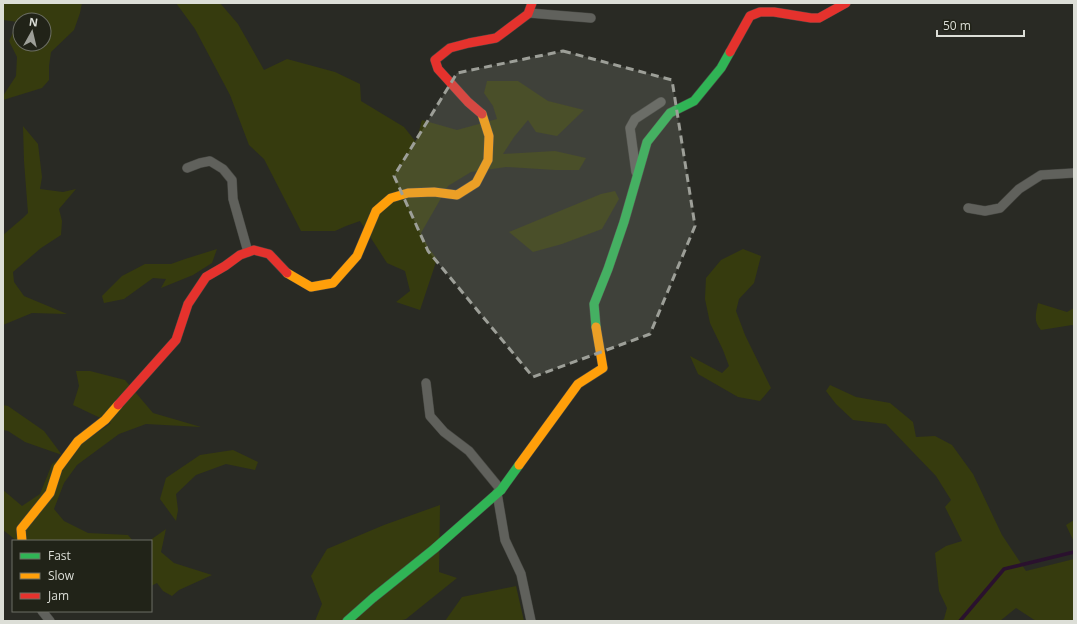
<svg xmlns="http://www.w3.org/2000/svg" width="1077" height="624" viewBox="0 0 1077 624" font-family="'Open Sans',sans-serif">
<style>
.green{fill:#363b0e;fill-rule:evenodd}
.lines{fill:none;stroke-linecap:round;stroke-linejoin:round}
.stream{stroke:#2a112e;stroke-width:3.5}
.street-casing{stroke:#464742;stroke-width:10}
.fast-casing{stroke:#464742;stroke-width:10}
.slow-casing{stroke:#464742;stroke-width:10}
.jam-casing{stroke:#464742;stroke-width:10}
.street{stroke:#60615c;stroke-width:9}
.fast{stroke:#30b455;stroke-width:9}
.slow{stroke:#ff9f0a;stroke-width:9}
.jam{stroke:#e5322d;stroke-width:9}
.marked{fill:#9d9f98;fill-opacity:0.2;stroke:#9d9f98;stroke-width:3;stroke-dasharray:8 5;stroke-linejoin:round}
</style>
<rect width="100%" height="100%" fill="#292a24"/>
<path class="green" d="M3,3H82L80,13L74,30L51,52L49,66V80L42,88L3,100V96L16,76L17,57L9,41L18,22L3,20ZM20,20H44V44H20Z
M176,3H220L238,24L264,70L287,59L335,72L360,84L361,101L404,127L416,142L422,120L457,130L497,119L493,106L484,93L487,81H518L548,101L584,110L557,136L536,132L528,120L514,137L503,154L555,151L586,158L579,170H555L506,167L471,172L448,186L421,233L428,247L437,259L420,310L396,302L410,291L405,271L387,263L360,221L346,226L335,231H301L264,159L249,145L230,95L195,29Z
M23,126L38,144L42,177L40,189L63,192L76,189L59,209L62,221L61,235L41,248L13,272L14,282L24,296L67,314L32,313L3,325V235L24,217L28,213L24,161Z
M615,191L619,199L602,229L562,244L533,252L509,232L601,194Z
M217,249L212,263L193,275L161,288L166,279L153,278L124,299L104,303L102,296L122,276L145,264H171L185,259Z
M743,249L761,256L754,283L739,299L736,311L745,335L771,388L760,401L738,397L698,374L690,356L722,373L729,366L723,350L710,323L705,299L706,278L721,260Z
M1038,303L1067,312L1074,308V326L1072,325L1041,330C1033,321 1036,314 1038,303Z
M76,371H90L125,380L153,413L201,427L146,424L119,434L77,465L64,483L54,509L64,521L88,533L128,535L133,541H17L3,530V490L22,506L40,494L52,464L111,423L73,405L79,386Z
M830,385L856,397L890,403L913,422L916,437L935,436L952,445L973,474L1002,535L1026,571L1074,559V621H1036L1016,608L1000,621H941L944,619L947,608L939,591L935,553L946,546L962,541L945,507L951,500L936,476L886,424L853,420L836,404L826,391Z
M3,405L8,406L44,431L62,455L25,442L8,431L3,430Z
M233,450L258,462L255,470L226,464L196,475L176,494L178,510L176,521L160,499L166,478L200,455Z
M440,505L439,572L457,578L406,619L399,621H315L322,604L311,576L327,549L384,525Z
M1074,520V542L1066,525Z
M166,529L161,552L174,563L212,575L179,590L172,596L163,591L157,583L151,586V541H149Z
M516,586L524,621H445L462,597Z"/>
<g class="lines">
<path class="stream" d="M960,621L1004,569L1074,552"/>
<g class="street-casing">
<path id="street" d="M529,13L591,18
M187,168L200,163L210,161L223,169L232,180L233,199L248,252
M636,172L630,128L635,119L661,102
M968,208L985,211L1000,208L1019,189L1041,175L1074,173
M426,383L430,416L444,432L469,451L501,490
M497,493L505,540L521,574L531,621
M42,611L50,621"/>
</g>
<g class="fast-casing">
<path id="fast" d="M596,327L594,304L608,269L624,222L647,142L670,113L694,101L721,68L730,52
M347,621L373,598L434,549L501,490L519,465"/>
</g>
<g class="slow-casing">
<path id="slow" d="M287,273L311,287L333,283L357,256L376,211L391,198L408,193L434,192L457,195L476,183L488,160L489,136L482,114
M519,465L578,384L603,368L596,327
M22,541L21,529L50,493L58,468L78,441L105,420L118,405"/>
</g>
<g class="jam-casing">
<path id="jam" d="M730,52L750,16L760,12H774L811,18H819L846,3
M482,114L468,102L438,69L435,60L450,48L469,43L496,38L528,14L532,3
M118,405L176,340L188,304L206,277L225,266L240,255L254,250L269,254L287,273"/>
</g>
<use href="#street" class="street"/>
<use href="#fast" class="fast"/>
<use href="#slow" class="slow"/>
<use href="#jam" class="jam"/>
</g>
<path class="marked" d="M563,51L672,80L695,226L650,334L533,377L428,251L394,176L457,73Z"/>
<rect width="1077" height="624" fill="none" stroke="#dcded7" stroke-width="8"/>
<rect x="12" y="540" width="140" height="72" fill="#212318" stroke="#6c6e64"/>
<rect x="20" y="553" width="20" height="6" fill="#30b455" stroke="#6c6e64"/>
<text x="48" y="560" font-size="12" fill="#dcded7">Fast</text>
<rect x="20" y="573" width="20" height="6" fill="#ff9f0a" stroke="#6c6e64"/>
<text x="48" y="580" font-size="12" fill="#dcded7">Slow</text>
<rect x="20" y="593" width="20" height="6" fill="#e5322d" stroke="#6c6e64"/>
<text x="48" y="600" font-size="12" fill="#dcded7">Jam</text>
<g transform="translate(32 32) rotate(8)"><circle r="19" fill="#212318" stroke="#6c6e64"/>
<path d="M0-3L7 15L0 10L-7 15Z" fill="#9d9f98"/>
<text y="-6" font-size="11" font-weight="bold" text-anchor="middle" fill="#dcded7">N</text>
</g>
<path d="M937 30v6h87v-6" fill="none" stroke="#dcded7" stroke-width="2"/>
<text x="943" y="30" font-size="12" fill="#dcded7" stroke="#212318" stroke-width="3" paint-order="stroke">50 m</text>
</svg>
